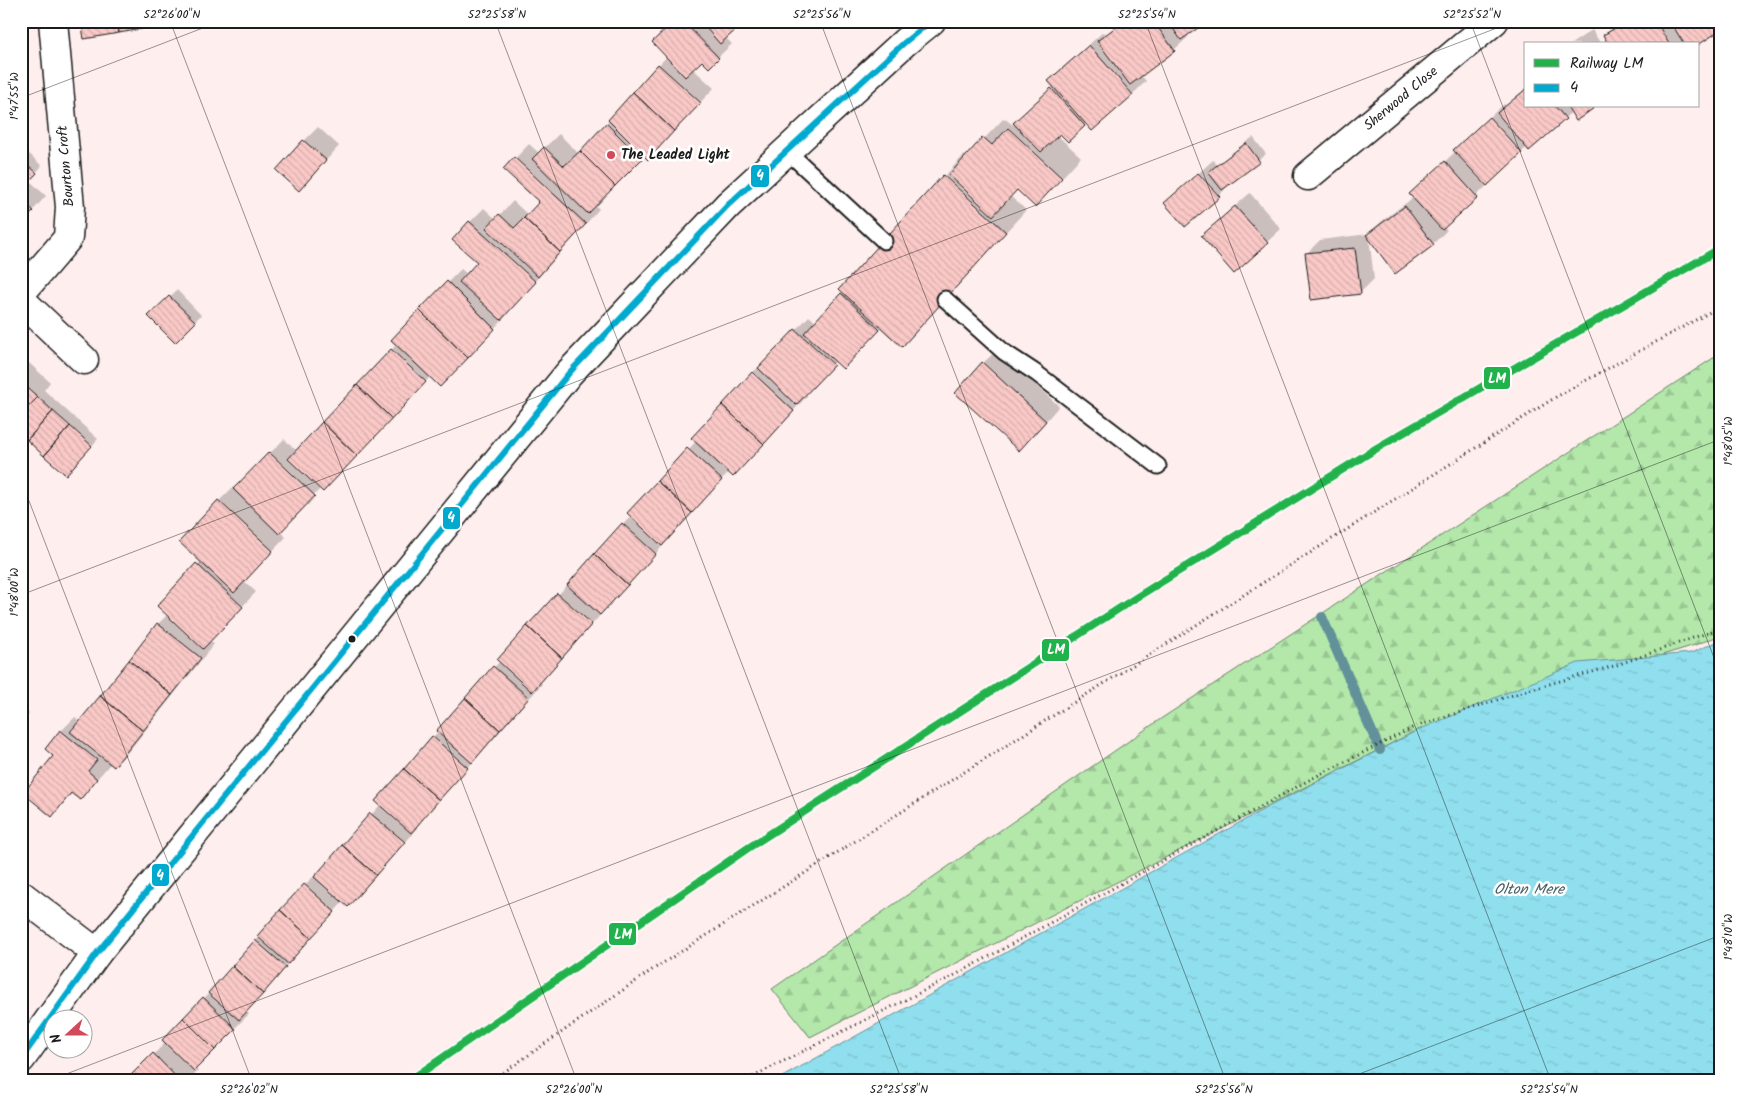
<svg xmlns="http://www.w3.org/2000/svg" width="1742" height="1102" viewBox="0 0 1742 1102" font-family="Kalam,sans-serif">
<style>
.forest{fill:url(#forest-firs);stroke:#688263}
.water{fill:url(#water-ripples);stroke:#62919a}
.shadow{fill:#0003}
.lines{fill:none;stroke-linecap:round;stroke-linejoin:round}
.stream{stroke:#62919a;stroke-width:10}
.building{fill:url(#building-back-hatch);stroke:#1c1c1c}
.lane-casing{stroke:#1c1c1c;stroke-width:19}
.street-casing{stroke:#1c1c1c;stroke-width:31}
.highway-casing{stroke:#1c1c1c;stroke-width:31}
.path{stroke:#1c1c1c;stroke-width:3;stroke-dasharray:1 4;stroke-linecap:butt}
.lane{stroke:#fff;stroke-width:15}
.street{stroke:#fff;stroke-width:28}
.highway{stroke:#fff;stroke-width:28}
.bus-1-casing{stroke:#fff;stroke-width:10}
.bus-1{stroke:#00a9ce;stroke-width:6}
.rail-1-casing{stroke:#fff;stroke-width:11}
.rail-1{stroke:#22b24c;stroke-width:8}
.ticks{fill:none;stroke:#1c1c1c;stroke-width:1;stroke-opacity:0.45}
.poi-dot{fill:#d1495b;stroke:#fff;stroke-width:2}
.bus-dot{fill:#1c1c1c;stroke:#fff;stroke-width:2}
.labels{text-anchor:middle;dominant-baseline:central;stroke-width:5;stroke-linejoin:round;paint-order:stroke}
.street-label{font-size:14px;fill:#1c1c1c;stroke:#fff}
.poi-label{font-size:14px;font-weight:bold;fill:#1c1c1c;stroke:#fff;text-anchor:start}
.water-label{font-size:15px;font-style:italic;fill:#456066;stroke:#fff}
.line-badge{stroke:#fff;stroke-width:2}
.badge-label{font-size:14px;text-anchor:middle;font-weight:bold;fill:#fff}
.neatline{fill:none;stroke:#1c1c1c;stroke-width:2}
.ticks-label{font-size:12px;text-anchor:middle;fill:#1c1c1c}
</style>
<defs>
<pattern id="forest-firs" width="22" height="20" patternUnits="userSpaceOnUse" patternTransform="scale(1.25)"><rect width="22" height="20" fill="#b3e8aa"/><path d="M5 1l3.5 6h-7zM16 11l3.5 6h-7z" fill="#99c692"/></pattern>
<pattern id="water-ripples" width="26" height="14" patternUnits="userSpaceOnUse" patternTransform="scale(1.25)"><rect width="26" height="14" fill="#90dfee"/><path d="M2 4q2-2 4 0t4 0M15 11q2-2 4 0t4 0" fill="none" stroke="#7cbfcc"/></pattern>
<pattern id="building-back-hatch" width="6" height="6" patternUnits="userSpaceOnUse" patternTransform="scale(1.25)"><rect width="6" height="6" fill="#fac9c7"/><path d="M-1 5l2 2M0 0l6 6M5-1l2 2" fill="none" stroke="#d6acaa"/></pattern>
</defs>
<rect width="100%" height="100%" fill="#feefee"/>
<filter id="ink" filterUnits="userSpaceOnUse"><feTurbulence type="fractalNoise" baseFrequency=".02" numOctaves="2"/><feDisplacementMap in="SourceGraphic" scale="10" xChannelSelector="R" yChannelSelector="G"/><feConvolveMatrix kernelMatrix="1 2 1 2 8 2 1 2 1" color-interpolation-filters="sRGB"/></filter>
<g filter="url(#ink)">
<path class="forest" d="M1721,353V635L1695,645L1418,730L810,1037L772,989L1162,718Z"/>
<path class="water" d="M1721,640V1081H775L1266,808L1418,730L1578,663L1691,653Z"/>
<path class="shadow" d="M675,21H744L726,38L732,44L709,66L702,59L692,68L714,88L648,158L645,155L595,205L599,209L507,313L508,314L453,371L431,376L337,476L321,488L280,531L286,537L244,581L256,592L210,641L214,644L128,752L114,766L111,763L80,798L73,792L52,816L55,756L61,731L75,717L80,722L158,624L168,614L159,606L201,561L219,501L233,487L235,489L284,439L297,451L397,344L448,282L461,269L467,274L479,262L470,222L484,208L496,219L513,201L528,215L541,202L505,169L529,144L539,153L559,134L579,154L667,56Z
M1121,21H1205L1187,34L1188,37L1174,50L1141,75L1146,81L1132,95L1086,123L1068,140L1060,132L1057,135L1081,157L1056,184L1017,189L1010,196L1026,210L902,345L882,327L857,354L836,361L805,394L807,396L747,462L729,472L667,538L669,539L540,682L542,684L416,826L418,828L361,892L348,906L343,902L246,1011L249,1014L195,1068L198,1071L188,1081H127L166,1042L164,1040L211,991L305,885L319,871L320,872L381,804L377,801L500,661L498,660L631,516L696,441L693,438L753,372L767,359L768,360L809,316L816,322L844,292L841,289L964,155L967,157L1004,118L1013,125L1054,86L1050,81L1064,67L1103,32L1106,35Z
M1619,21H1721L1684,44H1609L1605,35Z
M1592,30L1601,44H1571Z
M1526,88V106H1595L1572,112L1527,147L1444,227L1447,230L1433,244L1369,236L1374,279L1360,293L1306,254L1320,240L1368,234L1382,221L1414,197L1425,180L1456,151L1469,136L1504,104L1506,106Z
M318,127L339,146L313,175L304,141Z
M1253,137L1266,154L1232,181L1219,196L1166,203L1213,160L1217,165Z
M21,146L42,166L29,180L46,196L21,224Z
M1250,193L1281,229L1267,242L1216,223Z
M177,290L201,315L175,341L150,316Z
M997,350L1059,406L1033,436L983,363Z
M29,363L50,382L44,390L98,439L73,467L21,434V369Z
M21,707L29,714L21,723Z
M21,925L26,942L21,949Z"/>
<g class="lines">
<path class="stream" d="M1322,617L1380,750"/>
</g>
<path class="building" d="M81,21H117L119,33L84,39Z
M117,21H162L163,25L119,33Z
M674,21H683L719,58L709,68L702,61L685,77L652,42Z
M700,21H746L720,44Z
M1124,21H1153L1175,51L1130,85L1097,41Z
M1168,21H1208L1181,40Z
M1628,21H1656L1669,44H1608L1603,35Z
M1670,21H1721V30L1698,45V44H1684Z
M1089,45L1133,95L1092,131L1048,81Z
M658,64L701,103L674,131L633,92Z
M1051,88L1085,126L1068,142L1060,134L1041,152L1013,123Z
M1526,89V106H1555L1566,119L1529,151L1497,113Z
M633,92L674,131L648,160L608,120Z
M1567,106H1593L1594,108L1576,121Z
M1489,117L1522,153L1487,186L1453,150Z
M606,123L642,159L615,186L580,151Z
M1008,128L1062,178L1035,207L1017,190L993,216L949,175L983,137L992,145Z
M303,140L326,160L299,191L276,170Z
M1246,143L1260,162L1222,190L1208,172Z
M544,147L564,166L580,151L615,186L588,214L532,159Z
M514,157L586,224L560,252L524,218L539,202L503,169Z
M21,159L37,173L21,190Z
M1445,161L1478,198L1442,230L1409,194Z
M1198,173L1220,197L1185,227L1164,203Z
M943,175L1006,232L902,347L839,289Z
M21,200L34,211L21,224Z
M1235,206L1268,243L1234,274L1201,236Z
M1405,206L1434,245L1395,274L1366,235Z
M499,214L514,228L524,218L560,252L538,277L486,228Z
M469,221L536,282L501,320L459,282L477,262L452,240Z
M1355,248L1361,294L1311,300L1305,253Z
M447,281L495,329L468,358L419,310Z
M841,293L880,330L843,369L804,333Z
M169,296L196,322L175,343L148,316Z
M419,310L468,358L440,387L391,340Z
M795,329L834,365L796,405L758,368Z
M391,349L426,382L392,419L357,385Z
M982,362L1046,421L1019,451L955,393Z
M752,372L794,411L764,444L722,405Z
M21,382L38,397L21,414Z
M357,385L392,419L357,456L322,422Z
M38,397L53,411L27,440L21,435V414Z
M722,405L764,444L733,477L691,438Z
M53,411L70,426L44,456L27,440Z
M322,422L357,456L323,492L288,459Z
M70,426L92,446L66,475L44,456Z
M687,448L722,480L692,513L657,481Z
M269,452L315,496L279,534L233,489Z
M657,481L692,513L662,546L627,513Z
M218,500L273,551L234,593L179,542Z
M622,523L656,554L628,585L594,554Z
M594,554L628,585L600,615L567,585Z
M196,563L243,607L203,649L157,606Z
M557,593L592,624L562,658L527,626Z
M157,623L201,658L172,695L129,660Z
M527,626L562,658L532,692L497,660Z
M129,660L172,695L143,731L100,696Z
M493,666L529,698L500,730L465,698Z
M100,696L143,731L114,767L70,732Z
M465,698L500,730L472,763L436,731Z
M60,730L97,760L88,771L97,779L80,800L71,793L52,817L23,793L53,756L45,749Z
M432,736L468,768L439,800L404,769Z
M404,769L439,800L411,833L375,801Z
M370,813L405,842L376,875L342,845Z
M342,845L376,875L348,907L314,877Z
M304,884L335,912L311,938L280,910Z
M280,910L311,938L288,964L257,936Z
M255,940L286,967L263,994L232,966Z
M232,966L263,994L239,1020L208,993Z
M203,997L236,1029L215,1050L183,1018Z
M183,1018L215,1050L194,1071L162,1040Z
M153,1053L180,1081H135L130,1076Z
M130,1076L135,1081H125Z"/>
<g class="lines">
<g class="lane-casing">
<path id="lane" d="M787,151L884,241
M945,299L1004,352L1036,373L1158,466"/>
</g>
<g class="street-casing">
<g id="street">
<path id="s1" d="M1308,176L1494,21"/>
<path d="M21,293L68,238L70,207L53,21"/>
<path d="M21,300L84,360"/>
<path d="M21,895L97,953"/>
</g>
</g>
<g class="highway-casing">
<path id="highway" d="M21,1059L97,953L569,373L728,205L905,42L931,21"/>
</g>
<path class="path" d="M491,1081L652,970L1556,397L1721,306
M744,1081L961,972L1311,779L1414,727L1528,690L1614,666L1721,628"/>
<use href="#lane" class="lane"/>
<use href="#street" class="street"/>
<use href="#highway" class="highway"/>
<g class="bus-1-casing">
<path id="bus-1" d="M21,1059L97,953L569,373L728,205L905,42L931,21"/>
</g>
<use href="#bus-1" class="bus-1"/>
<g class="rail-1-casing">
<path id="rail-1" d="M409,1081L748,848L1137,597L1377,448L1721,248"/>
</g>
<use href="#rail-1" class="rail-1"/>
</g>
</g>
<path class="ticks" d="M170,21L577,1081M495,21L902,1081M820,21L1226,1081M1145,21L1551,1081M1470,21L1721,676M21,98L221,21M21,480L252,1081M21,595L1515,21M48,1081L1721,439M1341,1081L1721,935"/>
<circle class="poi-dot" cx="611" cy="155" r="5"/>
<circle class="bus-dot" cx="352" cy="639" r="4.5"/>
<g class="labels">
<g class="street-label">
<text stroke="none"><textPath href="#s1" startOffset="121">Sherwood Close</textPath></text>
<text transform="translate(66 166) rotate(-95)">Bourton Croft</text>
</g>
<g class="poi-label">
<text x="621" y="155">The Leaded Light</text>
</g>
<g class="water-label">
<text x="1529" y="890">Olton Mere</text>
</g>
</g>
<g class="line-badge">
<rect x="750" y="164" width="20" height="24" rx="5" fill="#00a9ce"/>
<rect x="1483" y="366" width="28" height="24" rx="5" fill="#22b24c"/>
<rect x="442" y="506" width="19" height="24" rx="5" fill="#00a9ce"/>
<rect x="1041" y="638" width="29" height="24" rx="5" fill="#22b24c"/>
<rect x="151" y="863" width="19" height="24" rx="5" fill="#00a9ce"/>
<rect x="608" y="922" width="29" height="24" rx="5" fill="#22b24c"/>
</g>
<g class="badge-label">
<text x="760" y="180">4</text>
<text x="1497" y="383">LM</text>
<text x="451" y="522">4</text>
<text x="1056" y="654">LM</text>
<text x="160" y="880">4</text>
<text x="623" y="939">LM</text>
</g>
<rect width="1742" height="1102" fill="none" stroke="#fff" stroke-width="55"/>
<rect x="1524" y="42" width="175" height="65" fill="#ffffff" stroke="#a4a4a4"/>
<rect x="1534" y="59" width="25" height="8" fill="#22b24c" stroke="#a4a4a4"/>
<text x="1570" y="68" font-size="15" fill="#1c1c1c">Railway LM</text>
<rect x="1534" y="84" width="25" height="8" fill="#00a9ce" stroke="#a4a4a4"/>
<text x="1570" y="92" font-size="15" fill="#1c1c1c">4</text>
<g transform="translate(68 1034) rotate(249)"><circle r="24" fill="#ffffff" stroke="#a4a4a4"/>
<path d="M0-4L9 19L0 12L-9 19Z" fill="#d1495b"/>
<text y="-8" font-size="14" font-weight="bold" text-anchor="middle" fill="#1c1c1c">N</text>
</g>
<rect x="28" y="28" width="1686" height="1046" class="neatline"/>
<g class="ticks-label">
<text x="172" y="18">52°26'00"N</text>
<text x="497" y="18">52°25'58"N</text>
<text x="822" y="18">52°25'56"N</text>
<text x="1147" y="18">52°25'54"N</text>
<text x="1472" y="18">52°25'52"N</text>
<text transform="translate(14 96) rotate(-90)" y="4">1°47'55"W</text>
<text transform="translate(1728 441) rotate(-90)" y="4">1°48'05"W</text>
<text transform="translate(14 592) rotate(-90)" y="4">1°48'00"W</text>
<text transform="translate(1728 937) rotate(-90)" y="4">1°48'10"W</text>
<text x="249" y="1093">52°26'02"N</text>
<text x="574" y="1093">52°26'00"N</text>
<text x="899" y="1093">52°25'58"N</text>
<text x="1224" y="1093">52°25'56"N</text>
<text x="1549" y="1093">52°25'54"N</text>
</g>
</svg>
